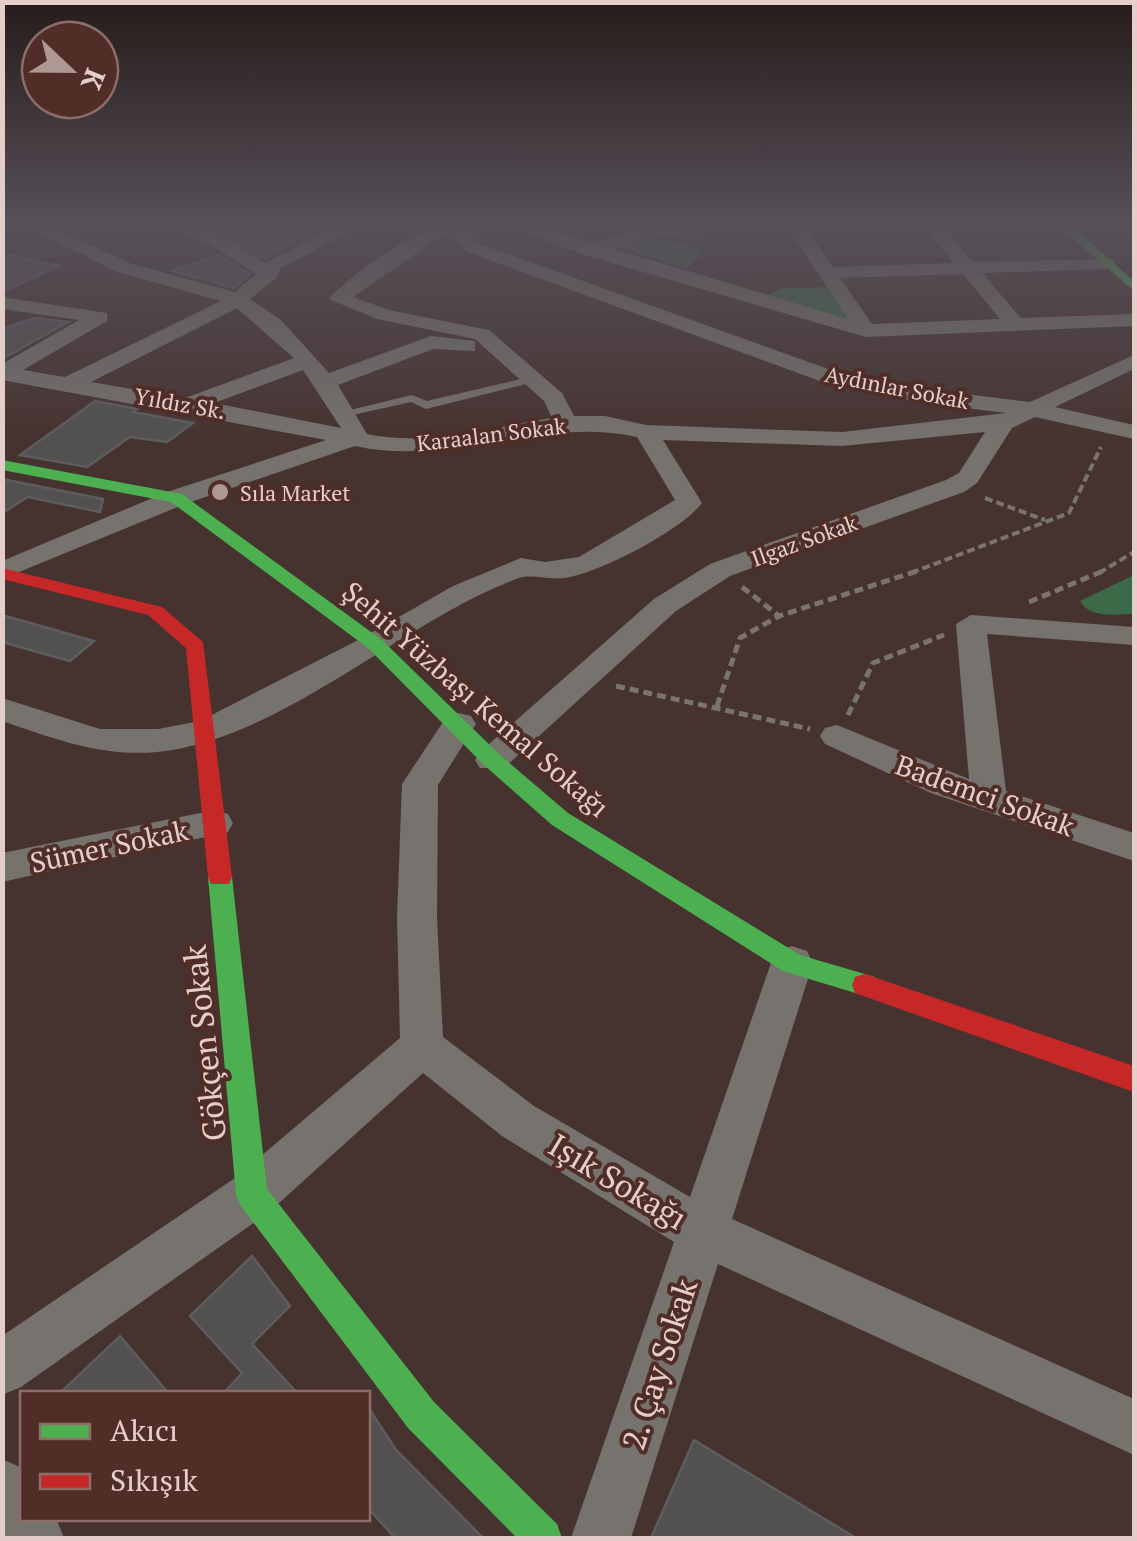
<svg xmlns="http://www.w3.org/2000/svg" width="1137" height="1541" viewBox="0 0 1137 1541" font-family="'PT Serif',serif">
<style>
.green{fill:#3c6947}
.building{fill:#525150;stroke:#5e5d5e;stroke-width:2.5}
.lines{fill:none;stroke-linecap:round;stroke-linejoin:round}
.path-far1{stroke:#7a736f;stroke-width:4;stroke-dasharray:8 4;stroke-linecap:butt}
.path{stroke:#7a736f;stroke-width:5;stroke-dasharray:9 5;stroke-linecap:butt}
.lane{fill:#76726d;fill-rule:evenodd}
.street{fill:#76726d;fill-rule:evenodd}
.fast{fill:#4caf50;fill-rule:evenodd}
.jam{fill:#c62828;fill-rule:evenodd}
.poi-dot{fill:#ad9893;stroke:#502d26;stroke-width:4}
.labels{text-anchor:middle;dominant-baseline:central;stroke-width:8;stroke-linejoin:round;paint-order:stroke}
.far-street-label{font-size:22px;fill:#e5cec9;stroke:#502d26}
.far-poi-label{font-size:22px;fill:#e5cec9;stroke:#502d26;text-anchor:start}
.street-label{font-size:28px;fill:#e5cec9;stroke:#502d26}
.near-street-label{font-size:32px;fill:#e5cec9;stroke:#502d26}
</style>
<rect width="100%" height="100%" fill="#463330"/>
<path class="green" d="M636,236L686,244L703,253L686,269L614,246Z
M830,287L851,321L767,296L781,288Z
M1134,575V614C1116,614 1090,619 1080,601Z"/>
<path class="building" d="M196,225H291L292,230L319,225L265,259Z
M2,253L59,266L2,292Z
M220,255L250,274L234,288L172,271Z
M35,318L68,322L2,359V329Z
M95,401L137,409L133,412L193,423L167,442L130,437L87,467L20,455Z
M2,479L103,499L100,512L28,497L2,513Z
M2,615L94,641L70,661L2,642Z
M252,1256L290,1306L252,1344L298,1394H223L242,1373L190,1316Z
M120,1336L169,1394H59Z
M368,1407L396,1450L483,1538H395L368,1508Z
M694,1440L856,1538H651Z"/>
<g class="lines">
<path class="path-far1" d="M985,498L1045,520
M911,573L1069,513L1101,447
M1099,573L1134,552"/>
<path class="path" d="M742,587L779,616
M1029,602L1103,571
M616,686L810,729
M717,706L740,638L779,616L917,571
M848,715L873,663L944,635"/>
<path class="lane" d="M534,376L540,379L538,381L426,409L411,402L348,416L342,412L412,395L427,401Z"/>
<path class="street" d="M23,225H45L132,264L235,292L256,274L214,247L166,225C205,225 233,243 265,263L340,225H363L281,268L276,278L250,299L281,320L329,373L431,336L475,341V351L433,349L338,385L367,434C427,447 493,427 552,418L544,401L475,339L377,319L329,299C347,277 429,218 456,225C464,227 474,238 480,244L831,370L918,388L1030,402L1134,355V369L1055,407L1134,425V439L1035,417L1012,428L977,483L964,492L730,576L676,611L504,768H480L475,760L480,752L654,599L710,564L946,480L959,473L985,432L842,446L663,440L702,503C682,530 598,574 564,578C549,580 532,574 519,578C403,620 281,740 157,752C101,757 55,739 2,721V698L100,729H158L200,721L364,637L453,586L521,558L545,562L579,557L675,500L637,437C542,416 450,467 355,446L185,504L2,579V561L167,492L326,440L2,380V364L79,320L2,309V297L107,313V321L23,370L65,377L221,301L118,272ZM446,233L468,252L817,380L918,402L1006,413L842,432L646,425L605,416H574L562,393L489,330L389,310L353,297ZM237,308L294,358L185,398L91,382ZM303,370L341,428L214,403Z
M507,225H535L596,243L645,225H786L777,230L649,235L614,249L848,319L786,225H804L833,267L954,263L923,225H941L973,262L1114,259V267L1107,269L982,273L1021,318L1134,314V326L866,337L585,255ZM963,274L1000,319L872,324L840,278Z
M971,615L1134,627V645L987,634L1006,791L1134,833V861L931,793L825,744L820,736L825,728L837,725L969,779L956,624Z
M459,713L471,716L476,724L438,785L437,917L443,1037L534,1106L690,1197L771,963L777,951L792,946L807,951L813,963L732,1219L1134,1399V1455L718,1264L631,1538H571L674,1242L502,1136L423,1073L269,1212L21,1387L2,1395V1336L235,1178L400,1038L397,917L402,784L447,716Z
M215,810L228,814L233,823L228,832L2,882V853Z
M2,1459L22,1468V1518H56L64,1538H2Z"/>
<path class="fast" d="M1058,225H1071L1134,281V291Z
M2,460L182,494L382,640L500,755L568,813L800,955L875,977L878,985L875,993L865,996L783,971L552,825L484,765L368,648L171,502L2,470Z
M220,868L229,870L232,877L267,1189L434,1402L557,1524L562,1538H517L408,1428L241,1206L236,1195L208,877L211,870Z"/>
<path class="jam" d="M2,568L162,607L203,642L232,877L229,884H211L208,877L186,648L148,615L2,579Z
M865,974L1134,1066V1092L855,993L852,985L855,977Z"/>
</g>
<linearGradient id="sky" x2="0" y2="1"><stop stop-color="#261c1a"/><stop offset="0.51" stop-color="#575059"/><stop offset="1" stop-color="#575059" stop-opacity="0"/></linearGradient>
<rect width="1137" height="441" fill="url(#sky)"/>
<circle class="poi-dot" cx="220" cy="492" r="10"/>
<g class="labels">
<g class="far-street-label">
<text transform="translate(897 387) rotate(11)">Aydınlar Sokak</text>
<text transform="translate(180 403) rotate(10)">Yıldız Sk.</text>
<text transform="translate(491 434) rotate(-7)">Karaalan Sokak</text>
<text transform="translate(804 540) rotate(-20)">Ilgaz Sokak</text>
</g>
<g class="far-poi-label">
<text x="240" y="492">Sıla Market</text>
</g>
<g class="street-label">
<text transform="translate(476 699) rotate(41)">Şehit Yüzbaşı Kemal Sokağı</text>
<text transform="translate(985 795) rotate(20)">Bademci Sokak</text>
<text transform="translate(109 846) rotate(-12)">Sümer Sokak</text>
</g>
<g class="near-street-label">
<text transform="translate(204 1043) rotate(-96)">Gökçen Sokak</text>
<text transform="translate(618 1181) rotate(31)">Işık Sokağı</text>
<text transform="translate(659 1364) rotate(-72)">2. Çay Sokak</text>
</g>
</g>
<rect width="1137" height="1541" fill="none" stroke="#e5cec9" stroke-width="10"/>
<rect x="20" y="1391" width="350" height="130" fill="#502d26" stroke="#8c6d67" stroke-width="2.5"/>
<rect x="40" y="1424" width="50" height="15" fill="#4caf50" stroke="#8c6d67" stroke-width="2.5"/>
<text x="110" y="1441" font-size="30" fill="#e5cec9">Akıcı</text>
<rect x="40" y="1474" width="50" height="15" fill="#c62828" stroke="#8c6d67" stroke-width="2.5"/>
<text x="110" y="1491" font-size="30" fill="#e5cec9">Sıkışık</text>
<g transform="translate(70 70) rotate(112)"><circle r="48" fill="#502d26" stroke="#8c6d67" stroke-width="2.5"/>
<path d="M0-8L18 38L0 25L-18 38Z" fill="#ad9893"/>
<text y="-15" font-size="28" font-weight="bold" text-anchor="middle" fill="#e5cec9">K</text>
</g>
</svg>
